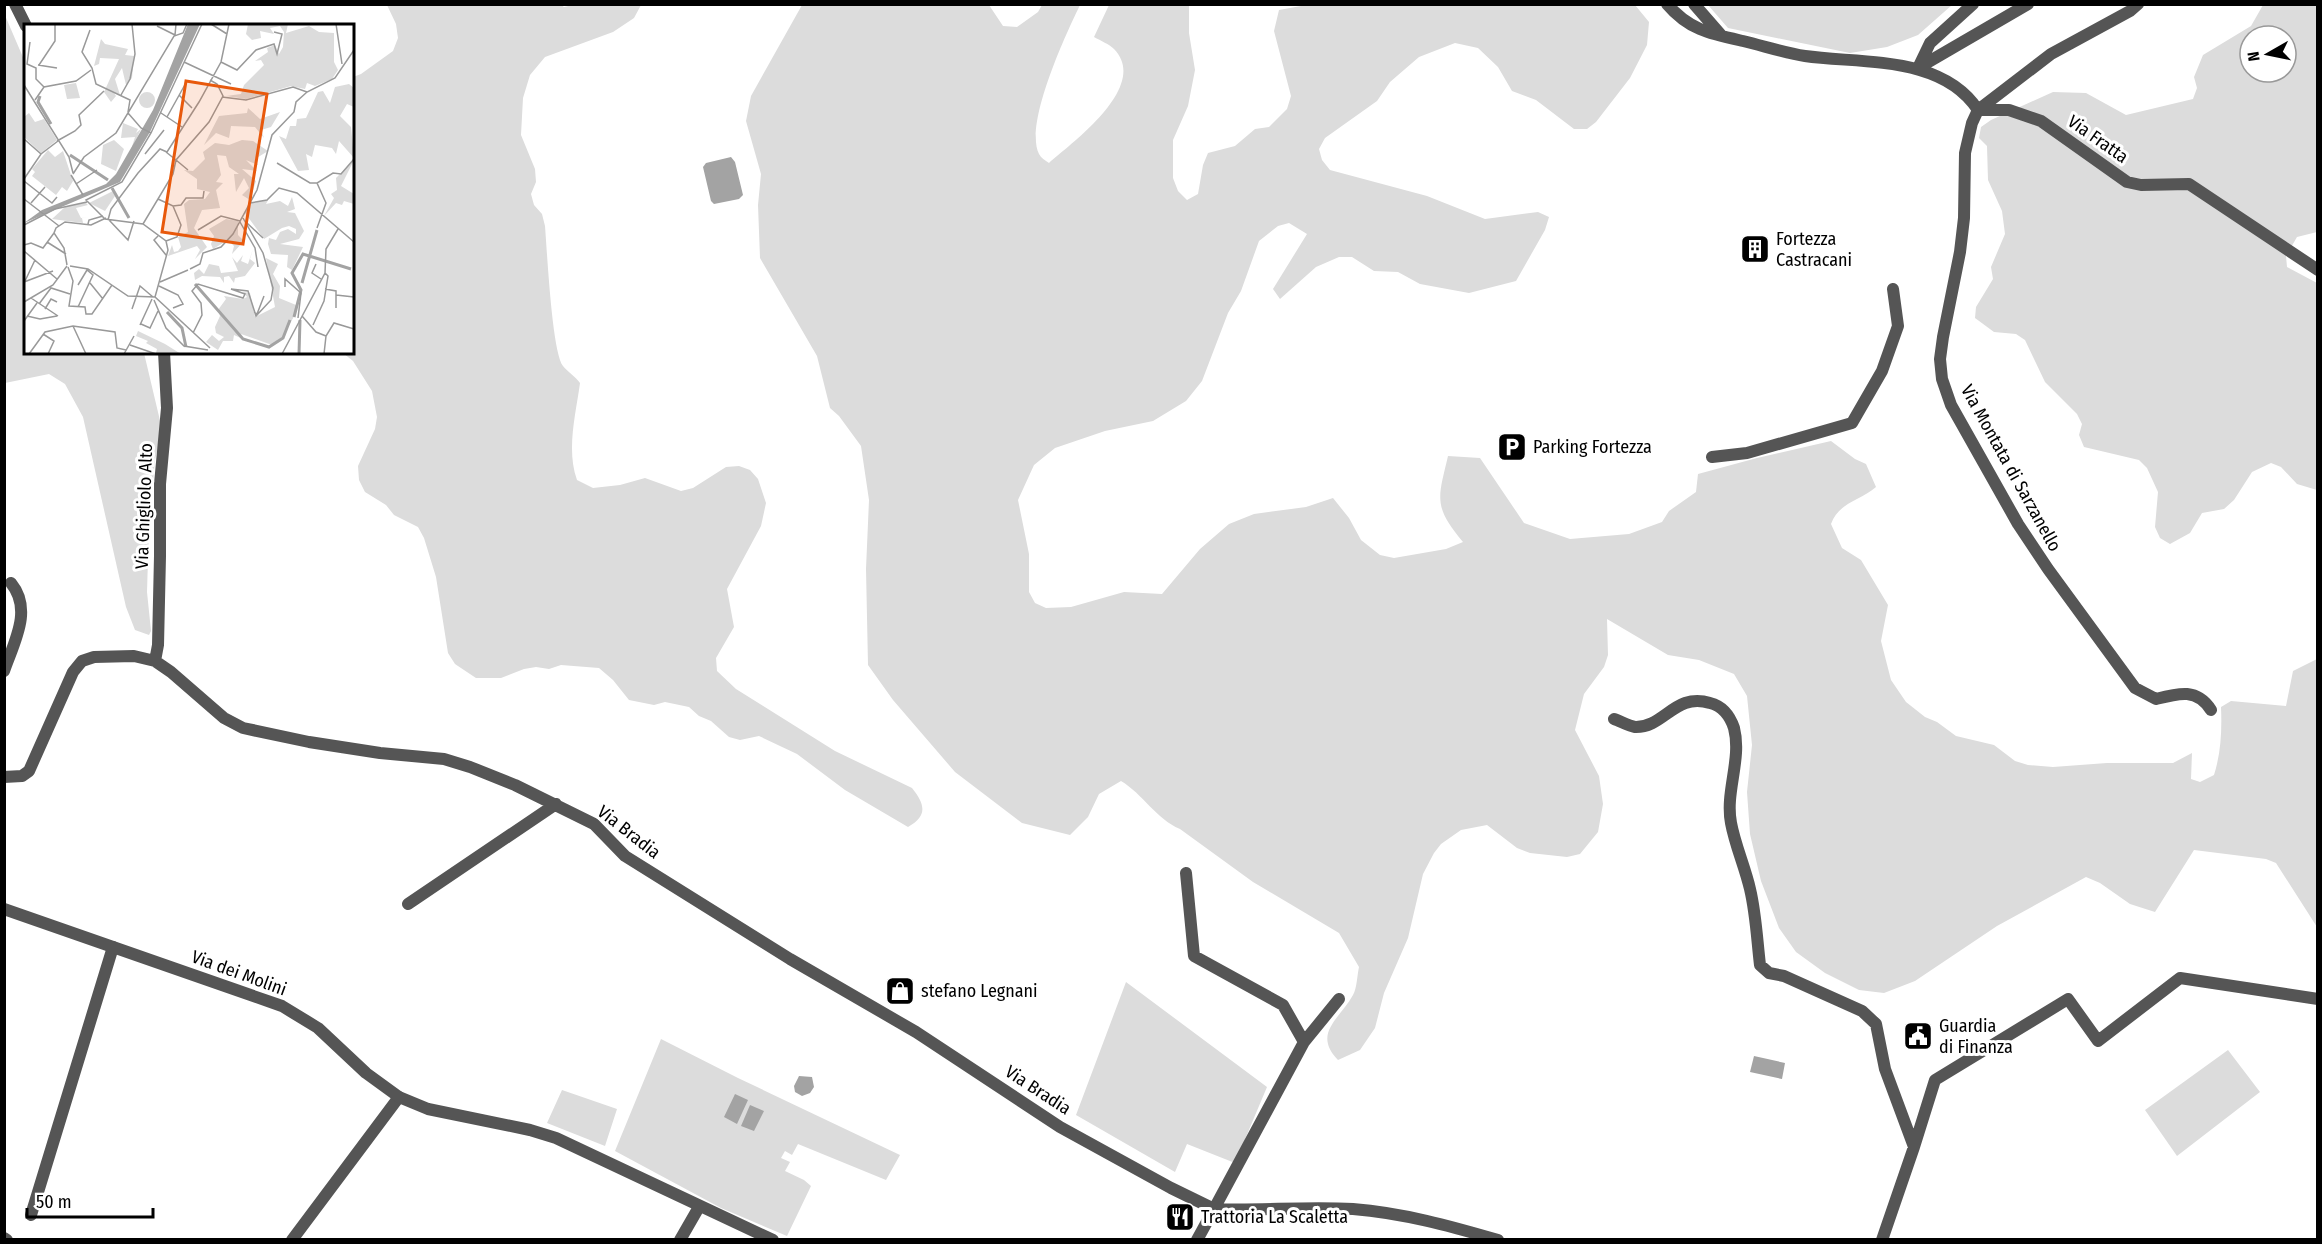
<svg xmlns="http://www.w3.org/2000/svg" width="2322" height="1244" viewBox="0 0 2322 1244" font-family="'Fira Sans Condensed',sans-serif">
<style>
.green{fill:#dcdcdc;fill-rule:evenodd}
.water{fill:#a3a3a3}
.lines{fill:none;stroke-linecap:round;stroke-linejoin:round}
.pedestrian{stroke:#555;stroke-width:12}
.minor{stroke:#555;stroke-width:12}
.tertiary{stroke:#555;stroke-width:12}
.labels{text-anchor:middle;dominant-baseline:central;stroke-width:6;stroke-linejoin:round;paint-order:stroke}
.street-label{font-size:18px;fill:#000;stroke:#fff}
.poi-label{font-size:18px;fill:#000;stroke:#fff;text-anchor:start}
.inset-river{fill:none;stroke:#a3a3a3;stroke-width:3}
.inset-road{fill:none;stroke:#999;stroke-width:1.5}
.view{fill:#e8590c;fill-opacity:0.15;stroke:#e8590c;stroke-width:3}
.inset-edge{fill:none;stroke:#000;stroke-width:3}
</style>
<rect width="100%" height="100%" fill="#fff"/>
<path class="green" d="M560,4L564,7L577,4L641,5L634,18L613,32L545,57L530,75L523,98L521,135L535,169L536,182L531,194L534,205L542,214L545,226C547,250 552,352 563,366C568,372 575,376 580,383C576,414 566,449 577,480L593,488L620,485L645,478L681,491L693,488L726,467L739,466L750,470L758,479L766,503L761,526L727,589L734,627L716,658L717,671L736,689L835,751L912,788C925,804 928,816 908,827L845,790L797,754L759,736L740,740L729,737L711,721L699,716L689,707L665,702L654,705L629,700L613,680L599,668L561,665L549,669L536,667L524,669L501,678H476L455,664L448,653L436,577L424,538L418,527L394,515L386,505L365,492L359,480L358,466L375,429L377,417L372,391L353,361L343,353L352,352L353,77L361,74L393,51L398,38L396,24L387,5Z
M1312,4L1635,5L1649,22L1647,45L1630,78L1596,122L1587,129H1574L1536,100L1512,91L1498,67L1478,48L1455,43L1419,57L1390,82L1377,101L1325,138L1319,149L1322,160L1330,170L1427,196L1485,219L1538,212L1549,217L1545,230L1516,281L1469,293L1420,284L1398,272L1374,271L1352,257H1339L1316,267L1280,299L1273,289L1307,234L1289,223L1278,226L1259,241L1241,291L1228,313L1202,381L1186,401L1153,421L1105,431L1055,448L1034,465L1018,500L1029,554V592L1035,603L1046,608L1071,607L1124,592L1162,594L1200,549L1229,524L1254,514L1306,507L1333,498L1349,518L1361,540L1380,555L1394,558L1446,549L1463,542C1433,506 1438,499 1448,456L1480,458L1524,523L1570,539L1629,534L1662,522L1669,511L1696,492L1698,474L1757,458L1831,441L1855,459L1866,464L1876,487C1860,501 1839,502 1831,524L1842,548L1861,560L1888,605L1881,641L1891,680L1906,702L1925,717L1937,722L1956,736L1994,745L2015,761L2028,765L2053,767L2107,763H2173L2192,753L2191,779L2200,782L2214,775C2221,753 2222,730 2221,707L2231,701L2286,706L2293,671L2317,659V927L2276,863L2266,859L2194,850L2155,912L2130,904L2100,883L2086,877L1997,926L1915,981L1884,993L1859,990L1825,973L1796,952L1779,928L1761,881L1750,834L1747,792L1752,745L1747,696L1734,674L1699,660L1668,655L1607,619L1608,655L1604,667L1584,694L1575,730L1599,776L1603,804L1598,832L1580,854L1567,857L1530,853L1517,848L1487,825L1461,830L1441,844L1434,853L1423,874L1408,938L1384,993L1375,1028L1360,1050L1338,1060C1312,1033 1340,1019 1353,995C1357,988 1357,976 1359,967L1339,933L1253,882L1180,829C1156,819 1143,794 1121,781L1099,794L1088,817L1070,835L1022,823L955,772L893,700L868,665L866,569L869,500L861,446L839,416L830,408L817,356L760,258L758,205L761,174L746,121L751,96L802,5H989L1003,26L1017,27L1038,12L1042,5H1080C1066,34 1024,124 1039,154C1041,158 1045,160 1049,163C1073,142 1150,86 1114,49C1109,44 1101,41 1094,37L1109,5H1189V33L1195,70L1188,106L1173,140V178L1178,191L1187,200L1198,194L1203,165L1208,153L1235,146L1255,129L1269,127L1287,109L1291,96L1274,31L1279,10Z
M1708,5H1952L1918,35L1887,47L1850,53L1728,28Z
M2263,5H2317V232L2297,237L2286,256L2287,267L2317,283V490L2297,484L2281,467L2271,463L2252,472L2234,500L2224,509L2202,513L2190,533L2170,544L2160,538L2155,527L2158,492L2147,468L2139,460L2084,447L2079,435L2082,424L2077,414L2045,382L2025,340L2016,334L1994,332L1975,318L1976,307L1993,279L1991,267L2005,234L2002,211L1988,180L1987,146L1979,138L1981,127L1991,120L2053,92L2086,93L2126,115L2193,99L2197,88L2194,77L2203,55L2251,26ZM2250,36H2286V72H2250Z
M4,13L25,62L26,352L144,353L162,429L155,460L149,525L147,592L151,631L149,635L135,630L126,607L83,417L65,384L49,374L5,383Z
M1126,982L1267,1087L1235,1163L1187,1144L1175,1172L1076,1115Z
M661,1039L738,1078L900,1155L886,1180L798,1144L792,1155L785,1151L781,1158L790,1162L785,1171L804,1180L811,1186L787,1236L721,1208L615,1151Z
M2228,1050L2260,1092L2177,1156L2145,1110Z
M562,1090L617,1109L605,1146L547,1123Z"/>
<path class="water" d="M731,157L735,162L743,195L739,199L714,204L711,201L703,167L706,163Z
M1754,1056L1785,1063L1782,1079L1750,1072Z
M799,1076L812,1077L814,1087L810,1093L802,1096L795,1092L794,1086Z
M735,1094L748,1100L737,1124L724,1117Z
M750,1105L764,1111L754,1131L741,1126Z"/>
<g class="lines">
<path class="pedestrian" d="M1712,457L1747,453L1852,423L1882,371L1898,326L1893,289"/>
<path class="minor" d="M15,4L26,26
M1667,4C1689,30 1711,34 1743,41C1764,46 1785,53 1805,56C1862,64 1942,55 1978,110
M1694,4L1721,35
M2138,4L2130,11L2051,54L1978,110L1972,123L1965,153L1964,218L1960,252L1943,337L1940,359L1942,379L1951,405L2018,524L2048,569L2135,688L2156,699C2179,693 2197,688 2211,710
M1918,68L2028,4
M1918,68L1930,43L1973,4
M1978,110H2009L2041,121L2127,182L2141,185L2189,184L2318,270
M155,661L158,645L160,556V484L167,408L164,352
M4,671C14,642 33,610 11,583
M1614,719C1620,721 1629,726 1635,727C1664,728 1675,692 1710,703C1722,706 1730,716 1734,728C1742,759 1725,792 1731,823C1735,845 1745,867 1750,889C1756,914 1757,940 1760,965L1769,973L1784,976L1862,1011L1876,1024L1885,1069L1914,1147L1882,1240
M4,777L22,776L29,771L73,672L82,661L94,657L134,656L155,661L171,672L224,718L243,728L309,742L380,753L444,759L470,767L515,785L594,824L625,856L790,959L916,1032L1060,1127L1171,1188L1214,1209L1304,1042L1339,999
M1186,873L1194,956L1283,1005L1304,1042
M408,904L556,804
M1914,1147L1935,1080L2068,999L2098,1041L2180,978L2318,999
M31,1215L113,947
M4,1238L7,1240
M292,1240L399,1097
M680,1240L699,1207
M1197,1240L1214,1209C1260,1211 1306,1206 1353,1209C1403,1213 1450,1226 1498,1240"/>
<path class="tertiary" d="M4,909L282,1006L318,1028L366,1073L399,1097L428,1109L530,1130L556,1138L773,1240"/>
</g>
<defs>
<g id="building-square" transform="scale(1.5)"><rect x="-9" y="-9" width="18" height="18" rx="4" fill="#000" stroke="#fff"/><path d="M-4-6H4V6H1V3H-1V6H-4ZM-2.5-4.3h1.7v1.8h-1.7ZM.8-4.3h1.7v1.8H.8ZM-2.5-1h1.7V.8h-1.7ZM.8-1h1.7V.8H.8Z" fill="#fff"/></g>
<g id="parking-square" transform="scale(1.5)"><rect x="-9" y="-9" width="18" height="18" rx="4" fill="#000" stroke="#fff"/><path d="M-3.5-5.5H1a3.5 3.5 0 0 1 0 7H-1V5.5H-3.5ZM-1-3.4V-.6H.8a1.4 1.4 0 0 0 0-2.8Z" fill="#fff"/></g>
<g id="shop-square" transform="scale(1.5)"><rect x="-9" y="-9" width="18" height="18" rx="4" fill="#000" stroke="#fff"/><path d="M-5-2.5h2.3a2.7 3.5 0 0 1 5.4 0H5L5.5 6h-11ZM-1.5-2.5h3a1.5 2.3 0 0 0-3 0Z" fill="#fff"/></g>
<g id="civic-square" transform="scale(1.5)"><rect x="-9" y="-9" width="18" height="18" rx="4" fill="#000" stroke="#fff"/><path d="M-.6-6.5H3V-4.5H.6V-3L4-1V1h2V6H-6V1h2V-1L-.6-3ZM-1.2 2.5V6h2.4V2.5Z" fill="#fff"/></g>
<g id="restaurant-square" transform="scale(1.5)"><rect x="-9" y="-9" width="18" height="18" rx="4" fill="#000" stroke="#fff"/><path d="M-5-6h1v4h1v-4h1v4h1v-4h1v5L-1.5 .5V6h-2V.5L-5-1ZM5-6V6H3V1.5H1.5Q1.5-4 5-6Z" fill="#fff"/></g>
</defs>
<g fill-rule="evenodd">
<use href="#building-square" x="1755" y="249"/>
<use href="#parking-square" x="1512" y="447"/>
<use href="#shop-square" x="900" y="991"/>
<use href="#civic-square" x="1918" y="1036"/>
<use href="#restaurant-square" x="1180" y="1217"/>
</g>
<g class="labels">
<g class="street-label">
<text transform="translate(2098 139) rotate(35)">Via Fratta</text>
<text transform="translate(2011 468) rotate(61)">Via Montata di Sarzanello</text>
<text transform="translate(144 506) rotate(-88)">Via Ghigliolo Alto</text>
<text transform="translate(629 832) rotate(38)">Via Bradia</text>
<text transform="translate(239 973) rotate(20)">Via dei Molini</text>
<text transform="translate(1038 1090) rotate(33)">Via Bradia</text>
</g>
<g class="poi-label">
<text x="1776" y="239">Fortezza<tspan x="1776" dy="21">Castracani</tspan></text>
<text x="1533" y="447">Parking Fortezza</text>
<text x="921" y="991">stefano Legnani</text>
<text x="1939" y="1026">Guardia<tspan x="1939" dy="21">di Finanza</tspan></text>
<text x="1201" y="1217">Trattoria La Scaletta</text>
</g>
</g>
<g transform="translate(24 24)">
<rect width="330" height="330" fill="#fff"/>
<path d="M224,0H264L262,9L285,2L295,8L310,9V38L314,46L308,55L291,62L283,59L281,65L267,62L222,75L202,72L217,70L220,61L240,41L237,36L231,37L244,28L243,24L251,21L255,30L259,23L260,8L256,2L246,4L250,10L236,7L237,14L228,16L222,10ZM77,15L81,20L104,25L101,31L110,32L108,54L102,61L98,44L91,55L96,71L90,69L92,72L87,78L80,68L95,35L76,34L75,40L70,42ZM52,59L56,74L43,75L40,61ZM325,60L330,64V83L323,80L316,92L327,103L330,134L315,117L312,130L308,124L291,121L288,133L282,130L285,146L274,147L255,112L262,115L266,102H272L273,95L282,94L294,68L299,67L306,79L311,63ZM115 76a8 8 0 1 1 16 0a8 8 0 1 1-16 0ZM224,84L236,95L256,88L247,103L237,106L240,114L231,103L207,102L205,114L192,109L180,121L195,92L223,89ZM5,89L11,98L20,95L33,116L17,129L0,113V93ZM99,99L114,105L112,109L117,105L106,129L111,113L97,114ZM90,116L100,125L92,147L77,140L79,121ZM218,116L229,117L244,127L231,135L234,141L222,136L233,147L218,145L232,157L226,176L218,171L225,164L220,154L212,168L210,150H215L205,143L202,132L193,131L197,151L192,158L199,159L192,166L196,184L178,186L170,204L183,223L171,235L176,226L173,222L144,232L148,221L150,228L154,227L157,223L154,213L164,208L160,180L165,176L181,175L186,168L173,165V155L160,146L169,147L181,135L179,128L191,119L205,121ZM24,126L31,133L39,127L49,157L43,167L38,163L32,171L8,152L11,148L8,145ZM330,136L317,162L330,170V180L320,177L318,181L312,179L300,192L310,174L307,170L313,166L312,154ZM89,167L91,172L81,187L65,179ZM268,173L271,185L263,188L271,189L280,207L275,215L256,220L279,223L268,246L263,243L264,231L247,230L244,220L245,214L252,216L256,208L264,205L272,210V205L265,202L258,204L240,215L221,189L227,179L244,176L242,180L256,177L264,182ZM61,178L64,181L52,184L57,194L66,193L58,194L59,199L28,195L41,183ZM202,195L214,197V211L220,217L208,230L210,222L204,216L189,225L187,220L190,212L185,205ZM229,225L226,235L231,239L221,252L211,254L210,259L205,252L200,253V259L196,253L178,252L171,256L170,249L175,245L180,250L185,240L195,242L197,249L214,247L208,233L213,239L219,231L217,237L224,240ZM242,234L254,240L249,250L256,262L255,274L272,281V289L257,315L248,321L217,310L219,315L210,311L209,317H199L194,326L182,318L188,311L195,317L200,313L192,309L191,303L196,292L194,286L202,275L200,272L219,275L223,273L219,268L226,269L231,293L251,283ZM114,307L141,320L157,330L132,329L133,325L122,319L124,317L112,312Z" fill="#dcdcdc"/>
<path d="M164,0H176L126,108L96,158L0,199L18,186L82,160L92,150L129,86Z" fill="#a3a3a3"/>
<path class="inset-river" d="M16,72L14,78L27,100M46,131L84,156M88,164L105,194M278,259L293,206M171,260L219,315L245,323L259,314L266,296M143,288L158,304L162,323M270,293L277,266L268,249L279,230L327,245M275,330L276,296"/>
<path class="inset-road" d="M187,0L203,10M312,0L318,40M133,2L151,11L152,0M66,6L58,28L68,44L72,60L106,76L104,88M6,18L3,40L12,44V55L20,63M160,38L207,60M197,38L213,46L232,26L250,20L253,30L258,10L250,8M14,41L33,44M15,41L31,17V0M0,61L45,133L49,149M97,71L106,55L111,30L108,0M155,71L168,84M198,73L222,76L269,63L283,68M11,76L20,63L52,57L67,46M104,89L117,104L127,109M137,89L158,103M143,93L163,57M0,115L17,130M33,117L51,107L57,101L55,91L80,67M121,130L140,106M253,139L286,159H293M164,146L152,136L185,98L199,72L193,60L186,56M49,150L60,133L92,109L150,12L159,9L163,0M47,151L59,171M0,155L17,130L34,117M0,157L28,179L33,173M52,160L73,146M0,175L35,202M134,175L149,182L157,181L162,174H179L180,167M7,179L21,163M226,179L243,176L255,164L273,169L330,218M84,196L87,185L114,149L136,125L143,128L175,78L197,38L205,0M85,196L104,216L110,197M216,198L231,224L234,243M223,199L239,214M64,200L65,196L79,192M119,200L149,150L152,136L142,128M0,201L31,185L63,178M293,204L302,179L293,159L309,149L317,150L330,135M174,206L197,192L216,197M134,212L130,216L142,231M142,217L153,213L157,201L149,182M23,218L42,230M0,221L7,219L19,224L30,209M0,227L33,255M292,240L288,249L297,255M43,241L40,224L30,209L32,204L41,198L67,201L82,194M46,242L64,245L104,272L131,273L186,324M44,243L49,257L45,282L61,283L62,290H68L88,261M166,245L176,240L179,229L197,223L209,210L233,166L248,111L270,88L272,78L283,68L311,54L330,26M1,257L11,236M0,258L29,247M136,258L164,246M66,259L79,275M135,262L154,271L159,280L149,284M261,263V255L277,269L274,294M301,265L312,267V284M312,271L330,273M131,273L144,226L142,217L119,200L81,195L62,176L98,158L127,109L178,0M7,274L34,292M130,276L142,304L160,322L184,326M0,278L29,261L43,242M15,280L27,264L46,270M54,283L69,251L63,246L54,261M21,285L27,275L33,278M108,285L116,262L129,273M230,288L233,290L240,272M3,292L16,295L33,292M278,292L292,308L302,312M0,297L13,279M117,300L126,304L134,287M116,301L128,275M289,301L300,277L304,252L301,249M49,302L62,330M169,309L178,291L177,279L168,267L174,260L219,274L221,270L207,265L224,267L232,292L247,276L249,264L239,229L219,194M19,310L30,317L24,330M106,321L132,330M5,330L21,308L49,302L91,308L93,324L102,326M100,330L110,312M258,330L301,249L302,225L314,205M300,330L302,312L310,299L330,305"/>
<path class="view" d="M162,57L243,70L219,220L138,208Z"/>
<rect width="330" height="330" class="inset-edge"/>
</g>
<rect width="2322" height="1244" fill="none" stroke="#000000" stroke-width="12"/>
<g transform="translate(2268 54) rotate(261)"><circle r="28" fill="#ffffff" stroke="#999999" stroke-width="1.5"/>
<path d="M0-4.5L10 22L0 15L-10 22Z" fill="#000000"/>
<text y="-9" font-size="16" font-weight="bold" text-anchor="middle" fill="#000000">N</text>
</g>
<path d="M27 1208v9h126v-9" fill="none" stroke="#000000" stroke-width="3"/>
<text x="36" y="1208" font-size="18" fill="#000000" stroke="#ffffff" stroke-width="4.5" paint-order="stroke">50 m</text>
</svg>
